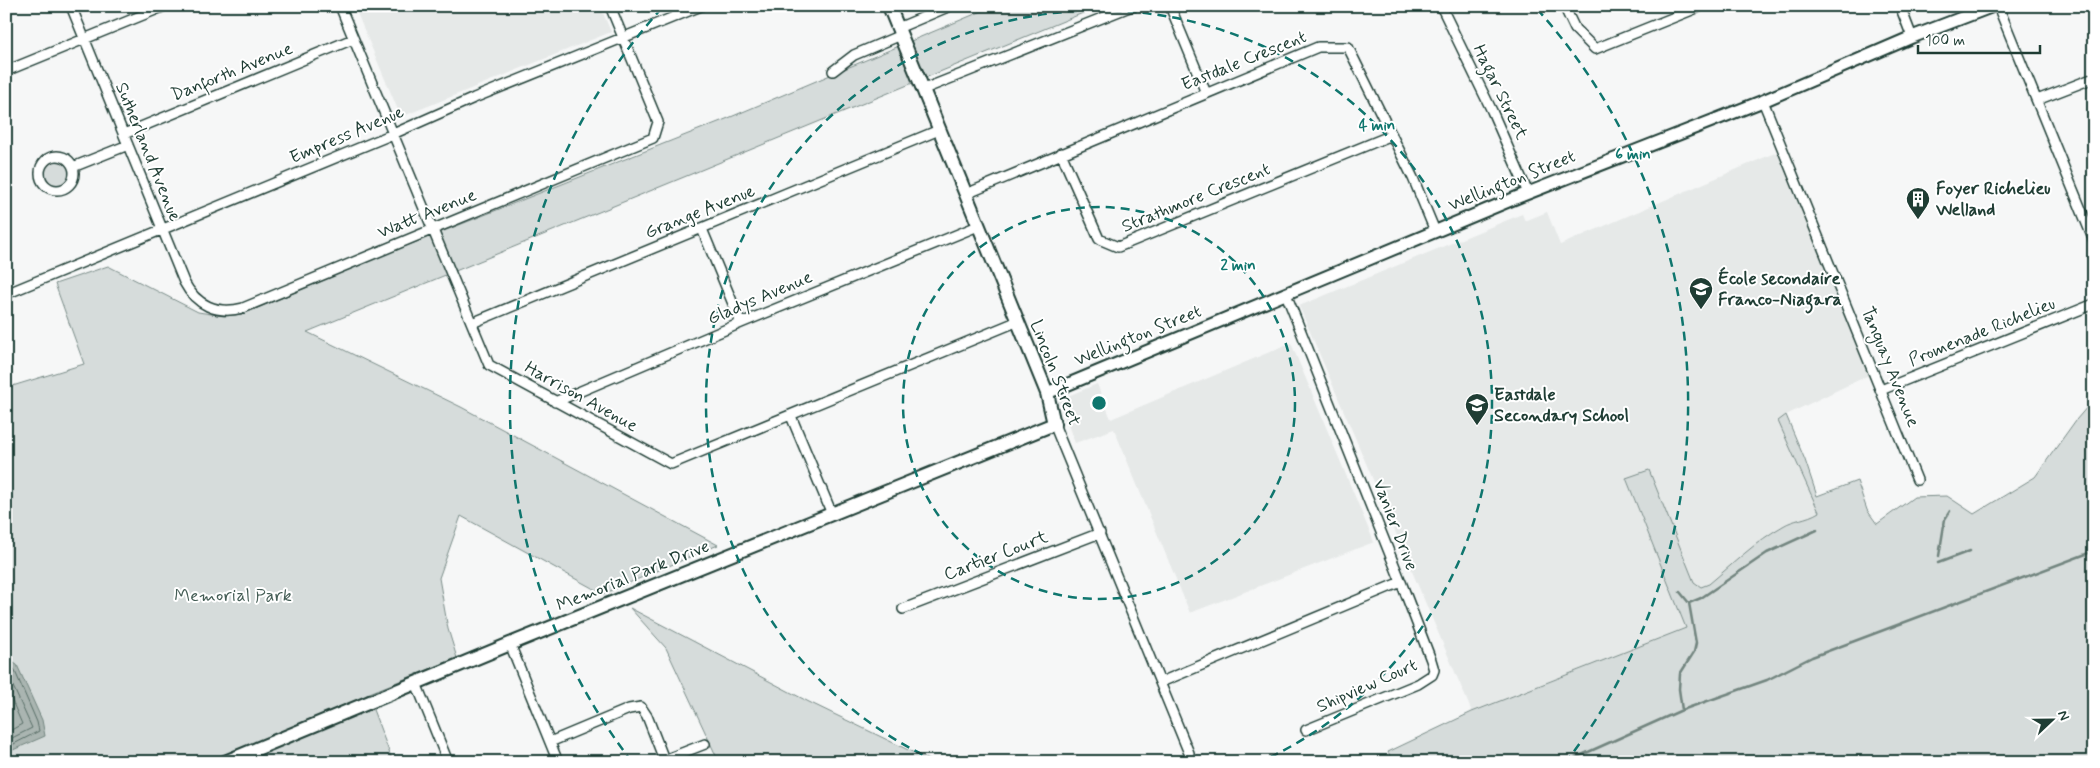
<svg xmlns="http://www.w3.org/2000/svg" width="2100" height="768" viewBox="0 0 2100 768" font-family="Mynerve,sans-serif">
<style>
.built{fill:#e6e9e8}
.green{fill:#d6dcdb;stroke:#7a8c88}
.water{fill:#aab5b1;stroke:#72857f}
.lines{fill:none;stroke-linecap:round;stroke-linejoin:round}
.shore{stroke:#576d66;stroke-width:1}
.stream{stroke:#72857f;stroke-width:2.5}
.minor-casing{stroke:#1f3d34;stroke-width:12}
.tertiary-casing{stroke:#1f3d34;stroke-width:15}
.secondary-casing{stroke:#1f3d34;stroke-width:16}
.minor{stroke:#fff;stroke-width:9}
.tertiary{stroke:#fff;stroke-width:11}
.secondary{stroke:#fff;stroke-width:12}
.ring{fill:none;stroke:#0f766e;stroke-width:2.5;stroke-dasharray:9 6}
.labels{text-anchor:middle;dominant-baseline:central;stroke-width:4;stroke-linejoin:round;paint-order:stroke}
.street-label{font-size:18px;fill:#1f3d34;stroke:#fff}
.poi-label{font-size:18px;font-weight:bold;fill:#1f3d34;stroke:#fff;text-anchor:start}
.park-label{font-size:18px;fill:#445d55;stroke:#fff}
.centre{fill:#0f766e;stroke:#fff;stroke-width:2.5}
.ring-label{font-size:15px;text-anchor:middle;font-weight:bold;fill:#0f766e;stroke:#fff;stroke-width:4;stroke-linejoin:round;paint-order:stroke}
</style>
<rect width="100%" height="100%" fill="#f6f7f7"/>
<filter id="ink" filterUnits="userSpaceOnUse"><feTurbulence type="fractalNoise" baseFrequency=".02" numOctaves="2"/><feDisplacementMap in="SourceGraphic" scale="10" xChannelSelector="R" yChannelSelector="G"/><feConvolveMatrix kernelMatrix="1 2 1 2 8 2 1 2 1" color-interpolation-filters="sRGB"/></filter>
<g filter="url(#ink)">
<path class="built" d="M354,6H600L611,32L401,117Z
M1777,152L1869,375L1786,415L1779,421L1819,512L1807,519L1786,524L1771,533L1709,584L1701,587L1694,582L1649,471L1626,479L1686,628L1472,712L1299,306L1522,214L1525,221L1547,212L1560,245Z
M1291,343L1374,542L1190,613L1114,429L1075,443L1058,400L1097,384L1111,419Z"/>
<path class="green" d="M994,6H1100L307,332L461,407L718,545L603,594L461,516L439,578L448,629L457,658L367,694L393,762H6V388L84,364L55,284L108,266L198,312L224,316L243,314L381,256L726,119Z
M45 173a12 12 0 1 1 24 0a12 12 0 1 1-24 0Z
M2094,399V762H1394L1388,752L1472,712L1686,628L1626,478L1649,470L1694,582L1701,587L1709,584C1733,564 1756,541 1783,526C1794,519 1806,520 1819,512L1778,421L1786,415L1805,460L1817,496L1857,481L1867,510L1877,524L1914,497L1947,496L1974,514L2035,477L2076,420Z
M630,608L809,702L933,762H719L666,648Z"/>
<path class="water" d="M6,658L17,665L42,720L45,736L6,753Z"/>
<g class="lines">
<path class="shore" d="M6,664L14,669L37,722L39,731L6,748
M6,671L32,728L6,741
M6,687L22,724L6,733"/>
<path class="stream" d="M1939,556L1945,519L1950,511
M1938,563L1970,551
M1680,592L1689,603L1696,643L1694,652L1680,674L1679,689L1682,710
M1689,603L1701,598L1767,553L1817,530
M1566,762L1682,710L1767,680L1812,657L2094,551"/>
<g class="minor-casing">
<path id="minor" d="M71,6L184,282C196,305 217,315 243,308L653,138L658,122L610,6
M340,6L489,365L671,464L1016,322
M1170,6L1206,93
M1441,6L1492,111L1528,193
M1564,6L1575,29L1595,49L1702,6
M1900,6L1912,37
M1998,6L2094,241
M898,28L950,6
M6,71L165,6
M833,71L854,55L901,35
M924,89L1132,6
M2037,100L2094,78
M1763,101L1917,480
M124,134L353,39
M1061,153L1099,239L1118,247L1392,135
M40 173a17 17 0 1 1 34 0a17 17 0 1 1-34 0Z
M73,167L128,145
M966,194L1318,47H1348L1413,178L1435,231
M702,229L741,323
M6,294L393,134L474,98L701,6
M472,323L939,130
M1881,390L2094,304
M555,402L741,323L978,226
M791,416L832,514
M1054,424L1189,753
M903,609L1100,533
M510,644L558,762
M1161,682L1401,582L1286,294
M416,683L448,762
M1306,730L1418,684L1432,675L1434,670L1431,660L1401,582
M550,742L629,709L641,707L647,716L665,762
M664,760L705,744"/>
</g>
<g class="tertiary-casing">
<path id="tertiary" d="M1047,393L1518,197L1763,101L1912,37L1993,6"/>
</g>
<g class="secondary-casing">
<path id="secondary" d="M225,762L510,644L1054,424L1047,393L889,6"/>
</g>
<use href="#minor" class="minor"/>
<use href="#tertiary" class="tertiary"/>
<use href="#secondary" class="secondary"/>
</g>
</g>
<g class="ring">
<circle cx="1099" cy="403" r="196"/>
<path d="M936 761A393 393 0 1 1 1262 761"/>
<path d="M632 762A589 589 0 0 1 661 9M1537 9A589 589 0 0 1 1566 762"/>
</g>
<defs>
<g id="building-pin" transform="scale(1.25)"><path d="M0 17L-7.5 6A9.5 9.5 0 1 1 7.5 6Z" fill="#1f3d34" stroke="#fff"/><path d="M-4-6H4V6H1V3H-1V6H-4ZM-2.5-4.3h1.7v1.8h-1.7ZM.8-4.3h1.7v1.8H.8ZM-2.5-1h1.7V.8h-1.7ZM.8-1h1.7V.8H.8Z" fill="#fff"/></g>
<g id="school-pin" transform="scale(1.25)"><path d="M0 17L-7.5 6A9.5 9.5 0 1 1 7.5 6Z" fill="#1f3d34" stroke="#fff"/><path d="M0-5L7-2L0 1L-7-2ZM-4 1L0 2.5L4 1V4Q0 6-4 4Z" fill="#fff"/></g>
</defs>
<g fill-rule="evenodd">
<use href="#building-pin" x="1918" y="199"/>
<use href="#school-pin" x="1701" y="289"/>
<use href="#school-pin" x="1477" y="405"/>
</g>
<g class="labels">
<g class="street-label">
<text transform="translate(1244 61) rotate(-22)">Eastdale Crescent</text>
<text transform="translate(232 72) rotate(-22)">Danforth Avenue</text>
<text transform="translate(1500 92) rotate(64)">Hagar Street</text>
<text transform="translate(347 135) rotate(-23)">Empress Avenue</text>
<text transform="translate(148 152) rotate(68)">Sutherland Avenue</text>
<text transform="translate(1512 181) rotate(-22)">Wellington Street</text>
<text transform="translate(1196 198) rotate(-22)">Strathmore Crescent</text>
<text transform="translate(700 212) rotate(-22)">Grange Avenue</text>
<text transform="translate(427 214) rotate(-22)">Watt Avenue</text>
<text transform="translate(760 298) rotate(-23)">Gladys Avenue</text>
<text transform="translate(1982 332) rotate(-22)">Promenade Richelieu</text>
<text transform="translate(1138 336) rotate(-22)">Wellington Street</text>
<text transform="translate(1890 367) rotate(68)">Tanguay Avenue</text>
<text transform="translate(1055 373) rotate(69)">Lincoln Street</text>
<text transform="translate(581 397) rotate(29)">Harrison Avenue</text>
<text transform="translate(1395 525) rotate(69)">Vanier Drive</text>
<text transform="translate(996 556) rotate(-21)">Cartier Court</text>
<text transform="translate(633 576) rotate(-22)">Memorial Park Drive</text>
<text transform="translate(1367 686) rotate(-24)">Shipview Court</text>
</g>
<g class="poi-label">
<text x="1936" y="189">Foyer Richelieu<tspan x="1936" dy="21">Welland</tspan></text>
<text x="1718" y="279">École secondaire<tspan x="1718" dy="21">Franco-Niagara</tspan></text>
<text x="1494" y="395">Eastdale<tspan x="1494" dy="21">Secondary School</tspan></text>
</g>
<g class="park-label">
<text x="233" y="596">Memorial Park</text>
</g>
</g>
<circle cx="1099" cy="403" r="8" class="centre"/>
<g class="ring-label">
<text x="1377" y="130">4 min</text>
<text x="1633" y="159">6 min</text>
<text x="1238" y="270">2 min</text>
</g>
<rect width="2100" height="768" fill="none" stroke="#fff" stroke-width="25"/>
<rect x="12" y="12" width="2075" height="743" fill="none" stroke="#1f3d34" stroke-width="2" filter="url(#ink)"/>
<g transform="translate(2052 720) rotate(68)" stroke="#ffffff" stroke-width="4" paint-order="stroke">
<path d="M0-4L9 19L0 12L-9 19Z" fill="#1f3d34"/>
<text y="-8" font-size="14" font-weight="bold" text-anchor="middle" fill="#1f3d34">N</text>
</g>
<path d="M1918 45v8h122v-8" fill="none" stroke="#1f3d34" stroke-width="2.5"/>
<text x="1925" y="45" font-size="15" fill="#1f3d34" stroke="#ffffff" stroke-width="4" paint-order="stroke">100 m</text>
</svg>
